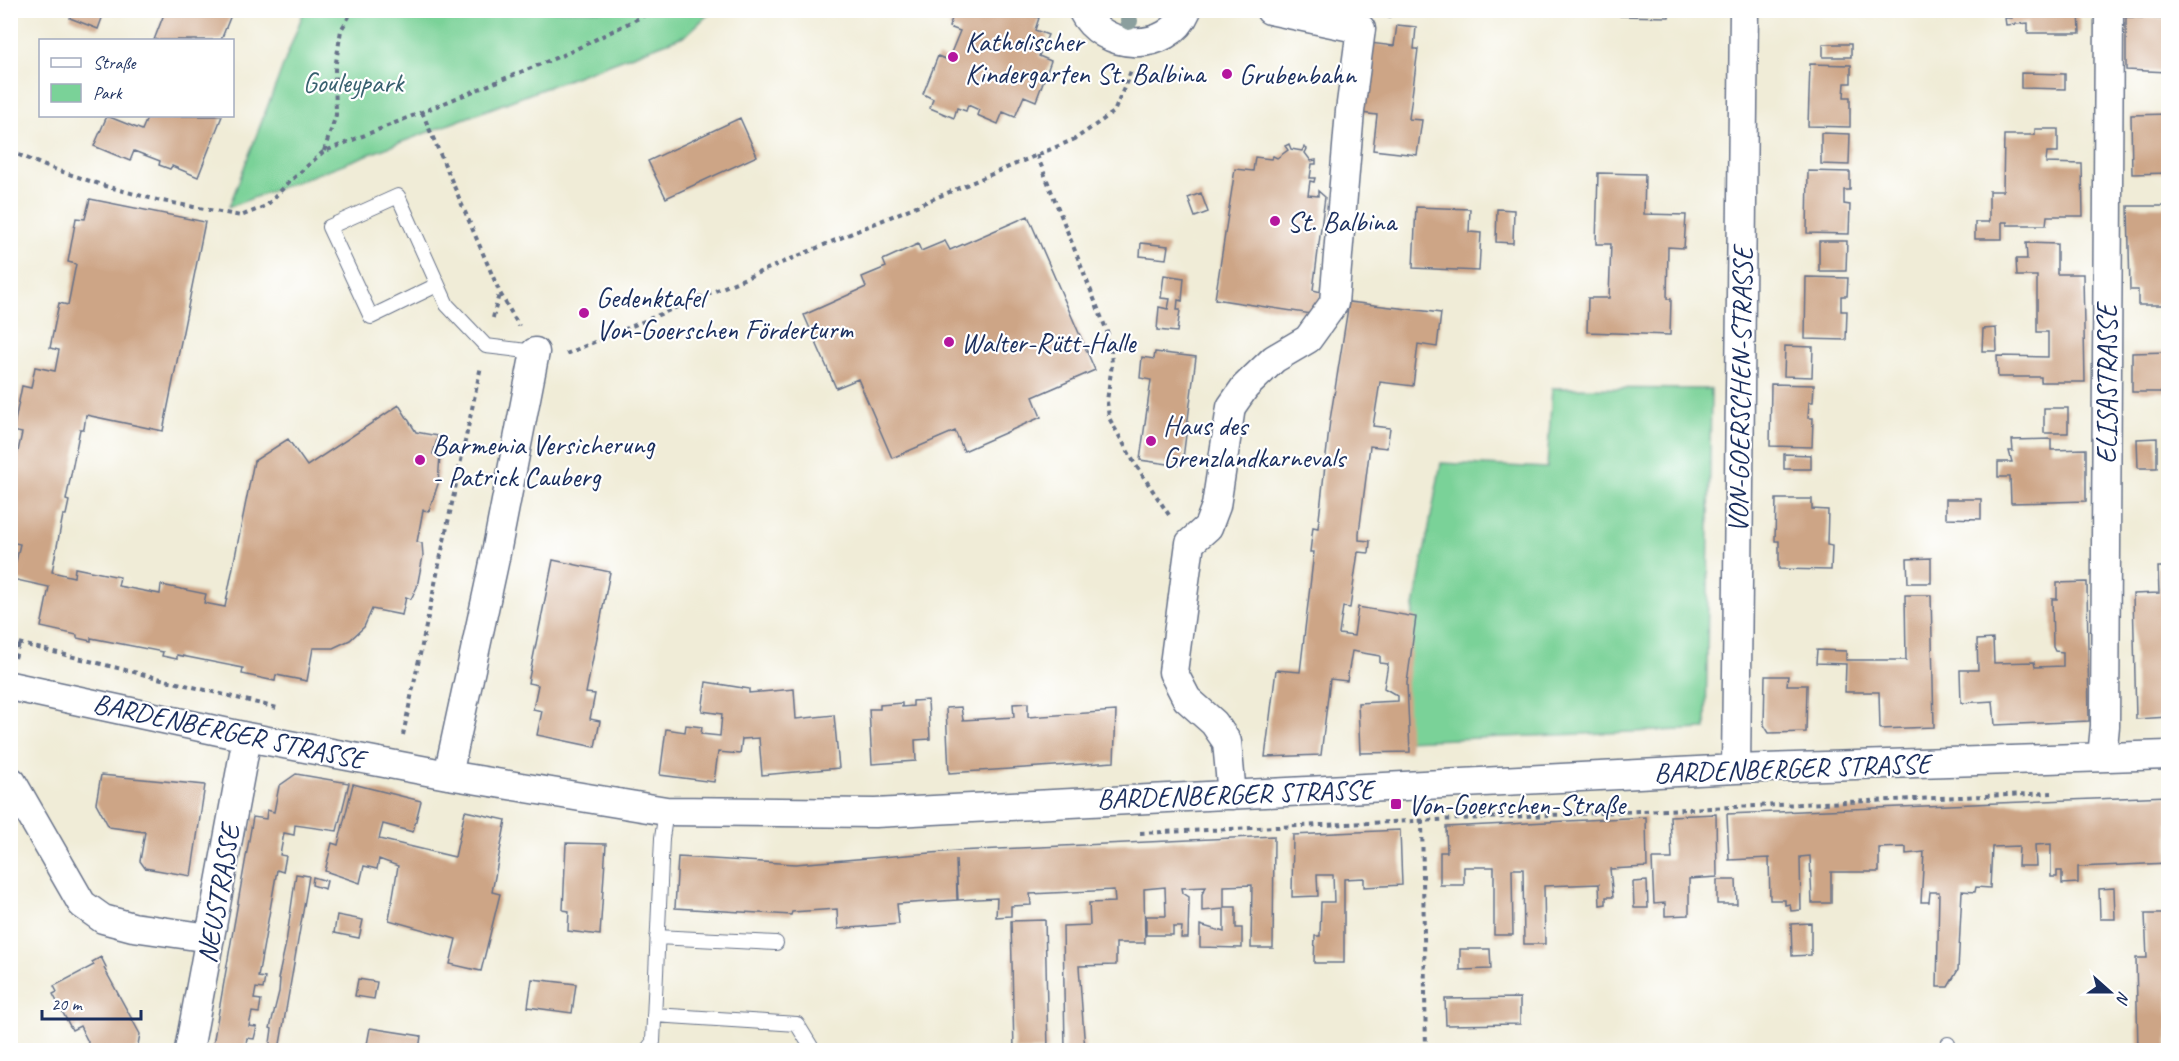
<svg xmlns="http://www.w3.org/2000/svg" width="2179" height="1061" viewBox="0 0 2179 1061" font-family="Caveat,sans-serif">
<style>
.green{fill:#7ad298;stroke:#4a807b;stroke-width:1.5}
.building{fill:#cda586}
.lines{fill:none;stroke-linecap:round;stroke-linejoin:round}
.service-casing{stroke:#667188;stroke-width:16}
.minor-casing{stroke:#667188;stroke-width:31}
.path{stroke:#667188;stroke-width:4;stroke-dasharray:4.5 4.5;stroke-linecap:butt}
.service{stroke:#fff;stroke-width:14}
.minor{stroke:#fff;stroke-width:28}
.tree{fill:#8b9f9e}
.poi-dot{fill:#b5179e;stroke:#fff;stroke-width:2}
.labels{text-anchor:middle;dominant-baseline:central;stroke-width:4.5;stroke-linejoin:round;paint-order:stroke}
.poi-label{font-size:28px;fill:#1b2f5e;stroke:#fff;text-anchor:start}
.park-label{font-size:28px;fill:#38606f;stroke:#fff}
.street-label{font-size:28px;fill:#1b2f5e;stroke:#fff}
</style>
<rect width="100%" height="100%" fill="#fff"/>
<filter id="ink" filterUnits="userSpaceOnUse"><feTurbulence type="fractalNoise" baseFrequency=".0167" numOctaves="2"/><feDisplacementMap in="SourceGraphic" scale="12" xChannelSelector="R" yChannelSelector="G"/><feConvolveMatrix kernelMatrix="1 2 1 2 8 2 1 2 1" color-interpolation-filters="sRGB"/></filter>
<filter id="wash" filterUnits="userSpaceOnUse"><feTurbulence type="fractalNoise" baseFrequency=".008" numOctaves="4" result="noise"/><feDisplacementMap in="SourceGraphic" scale="24" xChannelSelector="R" yChannelSelector="G"/><feGaussianBlur stdDeviation="1.35" result="paint"/><feColorMatrix in="noise" values="0 0 0 0 0 0 0 0 0 0 0 0 0 0 0 0 0 1.4 0 .05"/><feComposite in="paint" operator="in"/></filter>
<g filter="url(#wash)">
<rect width="100%" height="100%" fill="#f0ecd7"/>
<path class="green" d="M304,11V10L712,11L686,35L229,207Z
M1552,388L1711,389L1706,729L1404,741L1401,676L1441,463L1547,468Z"/>
<g id="blocks">
<path class="building" d="M73,10H105L98,29L70,18Z
M157,10H233L221,40H154L164,14Z
M955,10H1006L1015,15L1020,10L1039,18L1035,30L1048,35L1039,56L1051,61L1036,101L1024,96L1015,117L1003,112L998,124L977,115L979,110L968,105L966,111L957,108L954,118L930,108L933,99L923,94L938,56L948,60L960,31L949,27Z
M1620,10H1670L1669,17L1620,16Z
M2011,10H2079L2080,33H2028V23L2006,25L2005,18H2012Z
M2126,17L2168,19V72L2126,70Z
M1397,25L1416,27L1414,49H1418L1409,119L1422,120L1417,155L1373,150L1377,115L1361,113L1370,43L1394,46Z
M1823,44H1851V57H1823Z
M1810,64L1851,65V83H1845L1844,97H1850V127L1808,126Z
M2021,73L2065,74V89L2021,88Z
M2168,114V173L2132,174L2131,115Z
M107,116L142,130L148,116H222L198,177L172,166L170,169L159,165L160,161L134,151L130,161L94,146Z
M740,118L757,156L666,198L648,161Z
M2035,129H2058V152H2047L2046,163L2082,164L2083,216H2047L2046,225H2007V222H2002V239H1975V222H1989V191H2003L2004,135H2035Z
M1821,133L1850,134L1849,165L1821,164Z
M1289,144L1291,149L1302,151L1304,147L1307,149L1305,153L1311,161L1316,160V164H1312L1310,178H1315L1314,182L1310,181L1308,195L1318,196V191L1325,197L1313,290L1321,292L1316,313L1318,315L1215,299L1235,169L1253,171L1255,157L1271,159L1273,156L1277,158L1288,150L1285,146Z
M1808,171L1850,172V190H1844V204L1850,205L1849,234L1807,233Z
M1598,173L1645,174L1644,214L1686,215L1684,248L1668,247L1667,299H1671L1670,335L1587,332L1588,298H1609L1611,244H1596Z
M1201,193L1208,212L1195,217L1188,198Z
M90,199L205,222L163,431L86,415L84,429H80L66,500L69,501L66,515H63L52,572L74,577L75,568L120,577L118,586L160,594L161,585L206,594L204,603L225,607L254,461L288,439L307,466L399,405L416,432L438,436L433,454L440,455L438,484L429,511L423,510L417,542L422,543L423,556L417,587L411,599L406,597L402,615L372,609L364,627L350,640L333,648H313L307,681L276,675L275,681L242,674L243,668L177,655V659L162,656L163,652L91,638V641L77,638V635L41,627L49,587L12,579L20,544L10,542V473L13,474L22,433L13,431L22,386L31,388L35,367L55,371L59,350L50,348L59,303L68,305L76,264L68,262L76,218L85,219Z
M2128,206H2168L2166,305H2138V290H2130Z
M1416,207L1470,209L1469,232L1481,233L1479,271L1413,268Z
M1497,209L1514,210L1513,243L1496,242Z
M1028,216L1095,370L1033,397L1041,417L964,451L955,431L892,458L858,379L836,388L804,315L866,287L862,277L886,267L883,260L918,244L921,251L945,241L950,250Z
M1819,241H1847L1846,271H1819Z
M1141,243L1168,246L1166,259L1140,256Z
M2026,243L2057,244V274H2083L2085,382H2041V377H1998L1997,356L2048,357V332H2037V276H2017L2016,259H2027Z
M1164,275L1184,278L1182,301L1178,300L1177,310H1180L1177,332L1157,330L1159,307L1168,309L1170,299L1161,298Z
M1806,277L1848,278L1847,296H1841V311H1847L1846,340L1805,339Z
M1349,302L1441,313L1437,347L1418,344L1413,386L1380,382L1373,426L1390,428L1387,448L1370,446L1359,533V540L1370,541L1369,553L1358,552L1350,608L1343,607L1339,634L1354,636L1358,607L1416,617L1407,683L1410,752L1360,753L1358,703L1398,701V696L1384,688L1388,664L1380,663V656L1352,651L1347,681L1330,679L1321,755L1265,757L1276,670L1300,672L1314,552H1310L1313,527L1318,528L1330,420Z
M1996,328L1997,351H1982L1983,329Z
M1785,346L1813,347L1812,377L1784,376Z
M1155,352L1196,357L1182,466L1140,460L1151,380L1140,378L1142,357L1154,359Z
M2168,352V392H2132V353Z
M1771,384L1814,385L1813,402H1809L1808,418H1813L1812,447L1770,446Z
M2044,408H2068V433H2044Z
M2157,438V468H2138L2137,439Z
M2051,439V450L2086,449V501L2011,503L2010,477H1998V462H2012L2009,451H2013L2012,440Z
M1784,454L1811,455V469H1784Z
M1776,499H1812V509L1828,510L1827,545L1832,546L1831,570L1779,569V541H1775Z
M1946,499H1981V519L1946,518Z
M1931,558V583H1908L1907,559Z
M553,560L610,572L586,693L595,694L590,719L600,721L595,747L537,735L542,711L533,709L538,685L528,683Z
M2158,567H2168V717L2136,719L2133,594L2159,593Z
M2087,582L2089,721L1995,725L1993,701L1961,703L1960,670H1978L1977,640L1993,639L1994,663L2034,662L2035,667L2063,666V652L2055,651L2053,647L2052,599H2057V583Z
M1905,595H1931L1934,727L1880,729L1879,692H1845L1846,664L1816,663L1817,650L1846,651V660H1906Z
M1765,676H1788L1787,685H1807L1806,732L1769,733L1764,725Z
M706,682L749,689V693L794,689L796,719L834,715L839,768L762,775L759,738L742,739L740,754L718,752L714,782L660,775L666,729L685,732L686,725L702,727L701,734L720,736L722,714L702,711Z
M928,700L930,739L915,740L916,761L872,764L869,709H880V705L902,703V707L913,706V701Z
M1028,703V717L1116,711L1114,762L949,773L946,708L961,707L963,720L1014,717L1013,704Z
M296,774L349,783L337,831L295,825L294,835L284,833L280,855L286,856L283,872L277,870L258,977L265,978L263,989L256,988L254,999L261,1000L259,1013L252,1012L249,1026L257,1027L254,1039L247,1038L245,1050H212L253,817L266,819L267,810L274,812L279,786Z
M101,775L205,785L191,876L145,868L140,861L145,832L109,827L96,803Z
M353,784L421,801L413,832L383,824L379,839L455,857L465,811L506,820L492,892L500,894L481,971L450,964L456,939L389,920L398,866L379,859L377,869L364,866L360,883L325,871L332,843L338,845Z
M2168,796V863L2078,867V883L2062,884V871H2057V877H2051V844L2035,845L2036,866H2018L2019,846L1992,847L1990,888L1976,887L1975,892L1962,891L1958,970L1948,987H1937L1939,892H1930L1929,902H1921L1924,852L1906,854V847L1879,848V872H1831V903H1812L1810,856L1800,857L1801,910L1791,911L1790,904L1785,905V900H1770L1769,858L1729,860L1727,814Z
M1716,814L1717,877L1689,879V915L1665,916V903L1654,904L1652,859H1672L1670,816Z
M1646,817L1647,867L1610,869L1613,897H1606V904L1600,905L1599,884L1544,886L1545,944H1524L1523,869H1512L1513,935H1494V867H1464V885H1440V852H1447L1446,827Z
M1400,830L1402,885L1364,887V878L1344,879V963H1314L1315,936H1320L1321,902H1334L1333,875H1317L1318,896L1292,897L1293,835Z
M1274,836L1273,948H1251L1252,885L1224,886V909L1202,911V894L1206,887L1182,888L1183,893L1189,897L1188,938H1181L1182,927H1173V935H1146V916H1166L1165,887L1144,889L1145,943H1116V965L1079,966L1085,1050H1065L1063,926L1090,925L1089,903L1115,902L1114,890L1030,894L1031,905L1011,906V916L996,917L997,898L958,900L956,860L957,900L897,904L899,924L838,929L837,909L792,912L791,915L675,908L678,857L795,864L956,851Z
M566,843L606,844L600,935L568,931L569,911L563,910Z
M296,874L309,876L305,900L279,1050H269L272,1029L270,1028L279,992L280,979H278L286,943Z
M313,877L327,881L325,889L312,885Z
M1717,880H1736L1737,904H1717Z
M1647,881L1648,908H1634L1633,882Z
M2114,888L2115,919H2100L2099,889Z
M1224,907H1236V928H1242V948L1200,947V925L1224,932Z
M2145,914H2168V1050H2138L2136,958H2147Z
M337,915L363,920L359,938L334,933Z
M1045,920L1048,1050H1014L1011,921Z
M1811,923V955L1792,956L1791,924Z
M1460,949H1490L1491,969L1460,970Z
M101,957L106,967L104,968L140,1034L137,1050H87L88,1042L80,1026L72,1030L53,994L57,992L54,986L94,965L92,962Z
M358,979L377,982L374,999L355,996Z
M532,979L576,984L572,1013L528,1007Z
M1520,998V1024L1446,1025L1445,999Z
M370,1028L421,1036L419,1050H366Z"/>
</g>
</g>
<g filter="url(#ink)">
<use href="#blocks" fill-opacity="0" stroke="#667188" stroke-width="1.5"/>
<g class="lines">
<g class="service-casing">
<path id="service" d="M437,285L371,317L329,227L398,196L447,305L486,346L535,352
M657,937L776,943
M654,1015L797,1024L813,1050
M647,1050L653,1042L662,838L666,811
M1948,1050V1044"/>
</g>
<g class="minor-casing">
<path id="minor" d="M1082,10C1102,51 1168,55 1187,10
M10,686L247,737L448,775L666,811L875,813L1736,769L2168,755
M2102,757L2105,726L2109,10
M1736,769L1744,10
M448,775L494,563L535,352
M12,782L82,904L103,919L133,927L210,938
M1232,795L1227,742L1214,723L1187,699L1173,672L1190,543L1208,527L1216,506L1231,407L1245,387L1274,359L1308,339L1334,303L1350,111L1361,29L1270,10
M189,1050L247,737"/>
</g>
<path class="path" d="M1387,17L1399,10
M422,112L500,293L519,326
M10,151L45,166L105,186L157,200L241,216L266,206L288,183L323,152L568,53L655,10
M324,151L336,115L335,69L341,30L353,10
M1037,155L1110,339L1112,364L1107,401L1109,418L1135,464L1171,518
M493,318L499,294
M566,354L1075,139L1114,112L1131,71
M10,641L277,708
M15,658L19,644
M403,735L481,366
M1422,820L1426,1050
M1140,833L2052,793"/>
<use href="#service" class="service"/>
<use href="#minor" class="minor"/>
</g>
<circle class="tree" cx="1129" cy="21" r="9"/>
</g>
<g class="poi-dot">
<circle cx="953" cy="57" r="6"/>
<circle cx="1227" cy="74" r="6"/>
<circle cx="1275" cy="221" r="6"/>
<circle cx="584" cy="313" r="6"/>
<circle cx="949" cy="342" r="6"/>
<circle cx="1151" cy="441" r="6"/>
<circle cx="420" cy="460" r="6"/>
<rect x="1390" y="798" width="12" height="12" rx="3"/>
</g>
<g class="labels">
<g class="poi-label">
<text x="965" y="41">Katholischer<tspan x="965" dy="32">Kindergarten St. Balbina</tspan></text>
<text x="1239" y="74">Grubenbahn</text>
<text x="1287" y="221">St. Balbina</text>
<text x="596" y="297">Gedenktafel<tspan x="596" dy="32">Von-Goerschen Förderturm</tspan></text>
<text x="961" y="342">Walter-Rütt-Halle</text>
<text x="1163" y="425">Haus des<tspan x="1163" dy="32">Grenzlandkarnevals</tspan></text>
<text x="432" y="444">Barmenia Versicherung<tspan x="432" dy="32">- Patrick Cauberg</tspan></text>
<text x="1408" y="804">Von-Goerschen-Straße</text>
</g>
<g class="park-label">
<text x="353" y="82">Gouleypark</text>
</g>
<g class="street-label">
<text transform="translate(2106 384) rotate(-90)">ELISASTRASSE</text>
<text transform="translate(1740 390) rotate(-89)">VON-GOERSCHEN-STRASSE</text>
<text transform="translate(229 731) rotate(12)">BARDENBERGER STRASSE</text>
<text transform="translate(1792 768) rotate(-2)">BARDENBERGER STRASSE</text>
<text transform="translate(1235 794) rotate(-2)">BARDENBERGER STRASSE</text>
<text transform="translate(218 894) rotate(-80)">NEUSTRASSE</text>
</g>
</g>
<rect width="2179" height="1061" fill="none" stroke="#fff" stroke-width="36"/>
<rect x="39" y="39" width="195" height="78" fill="#ffffff" stroke="#a4acbf" stroke-width="1.5"/>
<rect x="51" y="58" width="30" height="9" fill="#ffffff" stroke="#a4acbf" stroke-width="1.5"/>
<text x="93" y="69" font-size="18" fill="#1b2f5e">Straße</text>
<rect x="51" y="84" width="30" height="18" fill="#7ad298" stroke="#a4acbf" stroke-width="1.5"/>
<text x="93" y="99" font-size="18" fill="#1b2f5e">Park</text>
<g transform="translate(2110 992) rotate(111)" stroke="#ffffff" stroke-width="4.5" paint-order="stroke">
<path d="M0-4.5L10 22L0 15L-10 22Z" fill="#1b2f5e"/>
<text y="-9" font-size="16" font-weight="bold" text-anchor="middle" fill="#1b2f5e">N</text>
</g>
<path d="M42 1010v9h99v-9" fill="none" stroke="#1b2f5e" stroke-width="3"/>
<text x="51" y="1010" font-size="18" fill="#1b2f5e" stroke="#ffffff" stroke-width="4.5" paint-order="stroke">20 m</text>
</svg>
